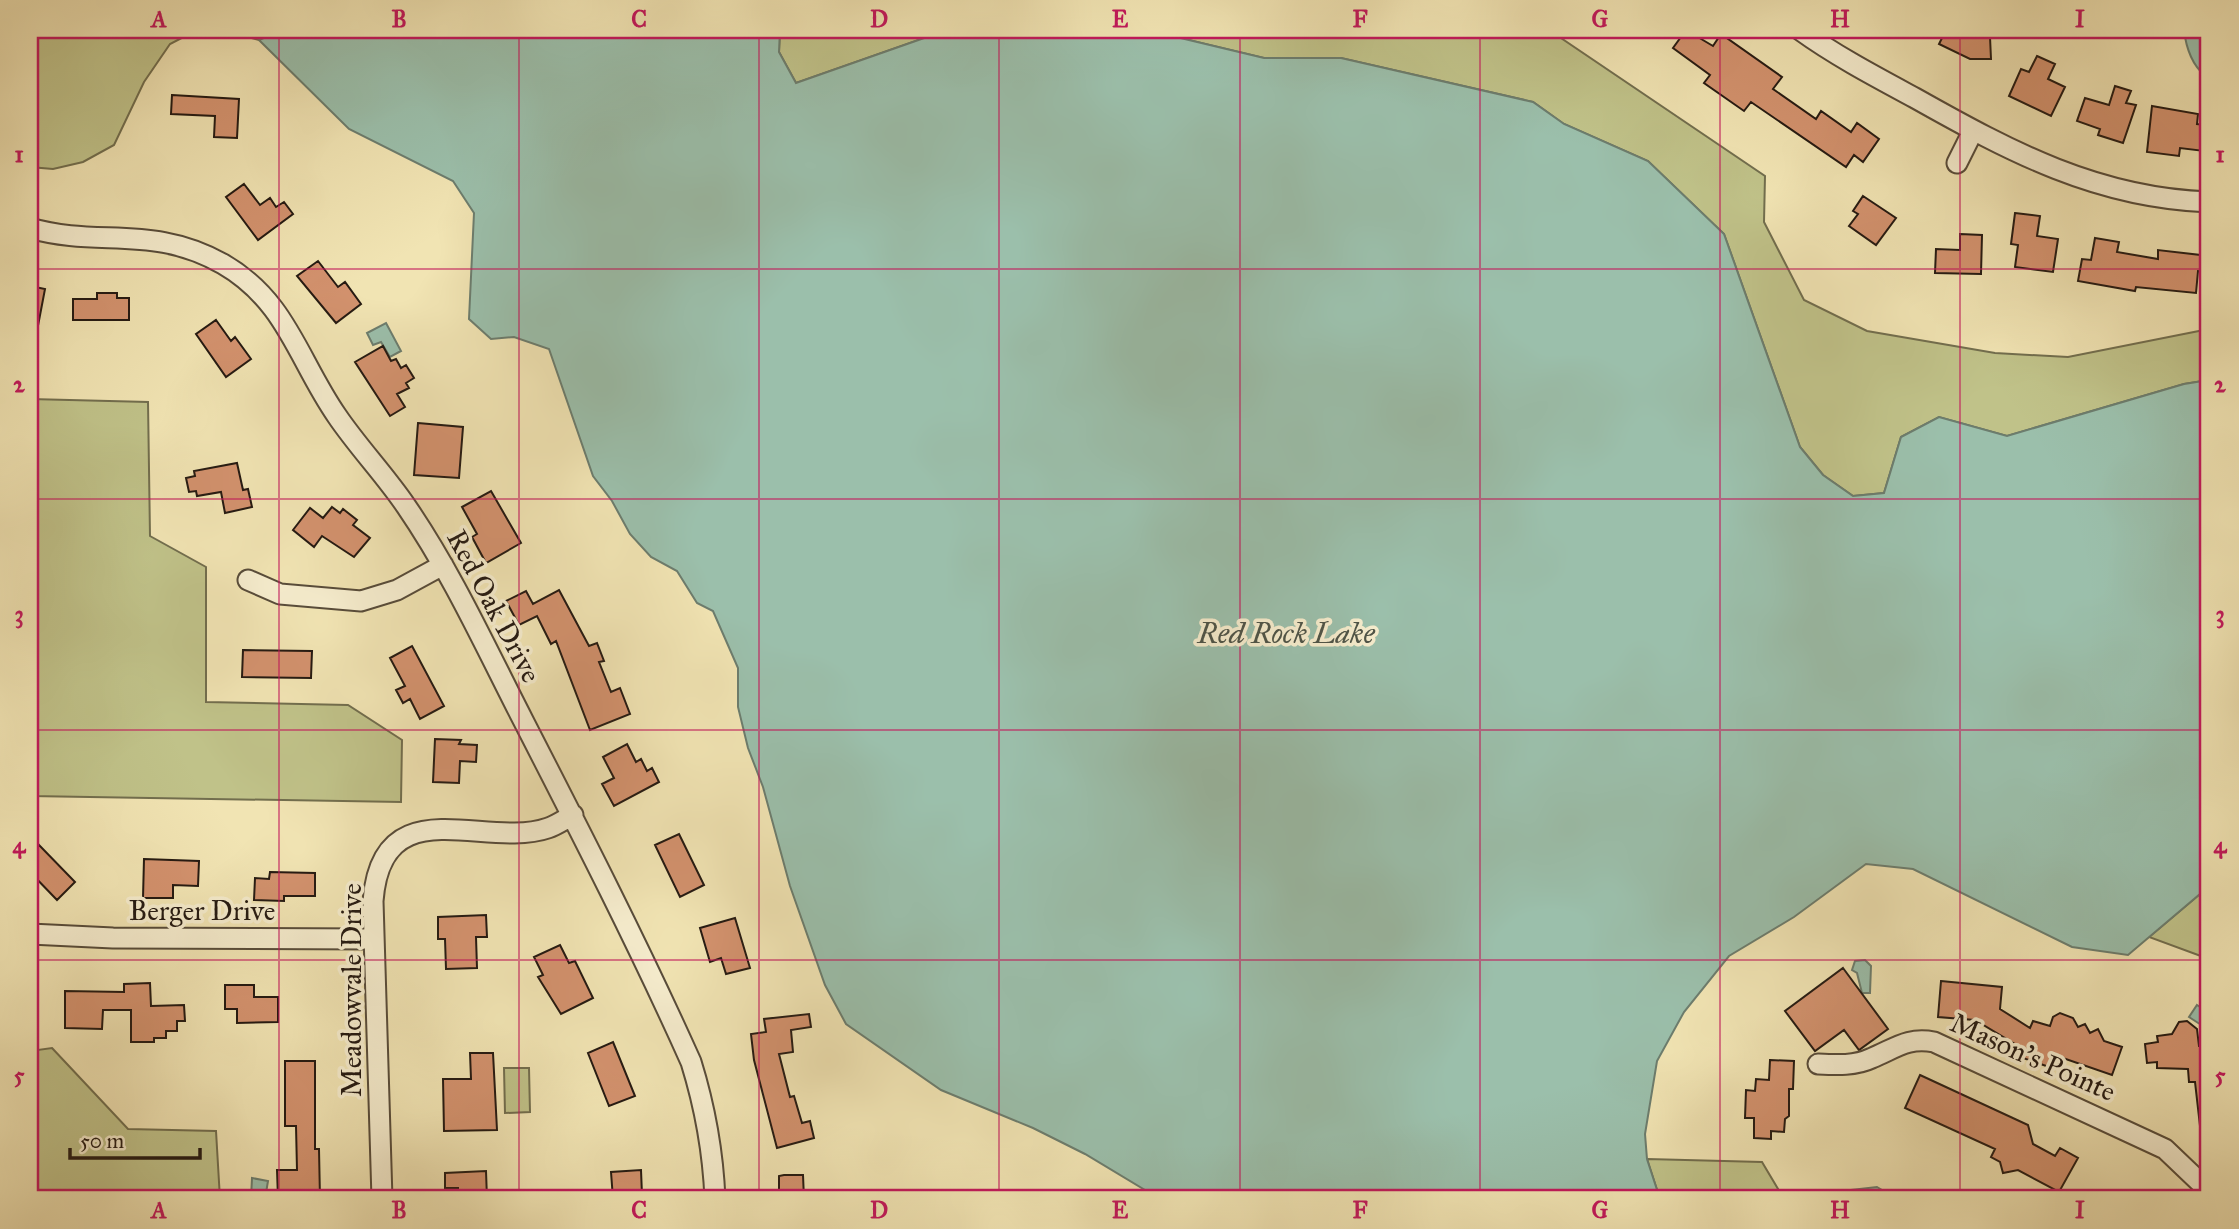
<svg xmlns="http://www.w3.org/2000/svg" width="2239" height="1229" viewBox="0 0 2239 1229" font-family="'IM FELL Great Primer',serif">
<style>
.green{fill:#c0c289;stroke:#726e4e;stroke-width:2}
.water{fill:#9bbfab;stroke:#6c7d6e;stroke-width:2}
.building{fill:#d3926e;stroke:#251a12;stroke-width:2}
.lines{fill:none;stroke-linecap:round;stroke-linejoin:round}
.minor-casing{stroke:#584c3a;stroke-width:23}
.minor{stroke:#f6edce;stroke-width:19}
.grid{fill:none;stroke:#c2185b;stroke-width:2;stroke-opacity:0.55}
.labels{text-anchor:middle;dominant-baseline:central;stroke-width:7;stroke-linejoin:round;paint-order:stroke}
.street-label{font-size:28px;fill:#251a12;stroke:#f6edce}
.water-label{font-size:30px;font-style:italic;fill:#4e5448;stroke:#f6edce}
.neatline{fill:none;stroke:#c2185b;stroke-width:2.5}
.grid-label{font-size:23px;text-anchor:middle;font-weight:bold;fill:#c2185b}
</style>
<rect width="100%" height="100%" fill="#f1e4b3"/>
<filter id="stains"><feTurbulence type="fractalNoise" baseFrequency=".00286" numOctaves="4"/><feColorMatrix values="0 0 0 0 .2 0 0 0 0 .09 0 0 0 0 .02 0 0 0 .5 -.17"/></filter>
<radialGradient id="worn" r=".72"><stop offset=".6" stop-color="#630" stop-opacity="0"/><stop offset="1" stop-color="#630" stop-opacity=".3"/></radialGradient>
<path class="green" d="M30,30H197L170,44L144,82L114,145L83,162L53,169L30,167Z
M222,30H283L259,40Z
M344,30H397C381,38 360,36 344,30Z
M780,30H947L796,83L779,52Z
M1147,30H1549L1765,176L1764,222L1804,300L1867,331L1995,353L2068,357L2209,329V380L2184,384L2007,436L1939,417L1901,437L1884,493L1853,496L1823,475L1800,447L1724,234L1648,161L1564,124L1533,102L1341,58H1264Z
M30,399L148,402L150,536L206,567V702L348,705L402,740L401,802L30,796Z
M2209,893V959L2149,937L2200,894Z
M52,1048L128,1129L216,1131L220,1199H30V1051Z
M504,1068H529L530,1112L505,1113Z
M1647,1159L1762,1162L1784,1199H1660Z"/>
<path class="water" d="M283,30C302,30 325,26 344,30C362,34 379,39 397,30H780L779,52L796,83L947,30H1147L1264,58H1341L1533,102L1564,124L1648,161L1724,234L1800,447L1823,475L1853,496L1884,493L1901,437L1939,417L2007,436L2184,384L2209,380V893L2200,894L2128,955L2072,947L1913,869L1866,864L1794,917L1729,956L1684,1012L1657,1061L1645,1134L1647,1159L1660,1199H1160L1085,1154L1033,1128L941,1090L846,1024L825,985L790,886L763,787L748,748L738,707V668L713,611L697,603L677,571L651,557L630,534L612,501L593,476L549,349L514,337L491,339L469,319L474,213L453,181L349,129L259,40Z
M2189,30H2209V78C2194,69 2188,53 2185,37Z
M386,323L401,351L390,357L381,342L373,345L367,333Z
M1865,960L1871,966L1870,993H1862L1857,973L1852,970L1855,961Z
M2197,1005L2209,1013V1030L2189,1017Z
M252,1178L268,1181L265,1199H251Z
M1877,1187L1897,1199H1823L1842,1191Z"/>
<path class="building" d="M1686,30L1713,46L1721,34L1782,77L1773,89L1816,119L1821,111L1851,132L1857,123L1879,139L1863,162L1854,155L1846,167L1751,102L1744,111L1704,83L1710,75L1673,48Z
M1946,30H1968L1982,37H1990L1991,59H1970L1939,44Z
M2037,56L2055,64L2048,79L2065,87L2051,116L2009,96L2021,69L2029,72Z
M2115,86L2131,91L2126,103L2136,105L2123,143L2098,135L2100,129L2077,121L2085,98L2109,105Z
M172,95L239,99L237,138L214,137L215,116L171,114Z
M2152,106L2198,114L2197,124L2207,125L2204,151L2180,148L2179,156L2147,152Z
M244,184L260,205L270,198L276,207L284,202L293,214L258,240L226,197Z
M1863,196L1896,218L1876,245L1849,226L1858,214L1853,211Z
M2015,213L2040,216L2037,236L2058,239L2053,272L2015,267L2018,245L2011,244Z
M1960,234L1982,235L1981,274L1935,273L1936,249L1960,250Z
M2095,238L2119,242L2117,252L2158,259V250L2209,256L2208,272L2198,271L2196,293L2136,287L2135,291L2078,281L2082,259L2091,260Z
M318,261L338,287L345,282L361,304L336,323L297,276Z
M30,286L45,289L37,331H30Z
M97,293H117V298H129V320H73V299H97Z
M216,320L231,341L235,337L251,359L226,377L196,334Z
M383,346L391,361L396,359L401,368L406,365L414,378L406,383L409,388L397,394L405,407L390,416L355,362Z
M418,423L463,427L459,478L414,475Z
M237,463L243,490L248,489L252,507L225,513L221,492L197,496L196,491L189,492L186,478L195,476L194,471Z
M491,491L521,543L486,563L472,537L477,534L462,507Z
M332,507L340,513L343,509L357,520L353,525L370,538L354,557L322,536L314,547L293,530L310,508L323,518Z
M559,590L589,646L597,643L604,661L599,662L611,692L620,688L630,714L590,730L556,641L551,644L537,616L519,625L506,601L526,591L533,604Z
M412,646L444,706L420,719L410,699L403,703L396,690L405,686L390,658Z
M243,650L312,651L311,678L242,677Z
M435,739L461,740L459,744L477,745L476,762L460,761L459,783L433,782Z
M627,744L636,762L641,759L647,771L652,768L659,782L614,806L602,784L614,778L603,757Z
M679,834L704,885L680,897L655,845Z
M39,845L75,882L57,900L30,872V854Z
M144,859L199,861L198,886L173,885V898H143Z
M270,872L315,873V896H284V901L254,900L255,878L269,879Z
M486,915L487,937H476L477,968L446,969L445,939H438V917Z
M735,918L750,968L726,974L721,958L710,962L700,928Z
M560,945L569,963L575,961L593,998L561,1014L538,977L543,975L534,957Z
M1843,968L1888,1029L1859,1050L1844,1030L1815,1051L1785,1011Z
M1941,981L2002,987L2000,1009L2030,1028L2033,1021L2050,1026L2053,1017L2060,1013L2073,1018L2078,1027L2085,1024L2090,1033L2098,1029L2104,1041L2122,1047L2112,1075L2060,1057L2055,1069L2020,1057L2023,1049L1975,1020L1938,1017Z
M150,983L151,1006L184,1005L185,1021H177V1031H166V1038H154V1042H131V1010H103L102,1029L65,1028V991L124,992V984Z
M225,985H254V997H278V1022L237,1023V1009H225Z
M809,1014L811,1027L791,1030L793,1052L779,1054L790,1097L794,1096L802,1123L810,1121L814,1138L777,1148L754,1060L751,1034L766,1032L764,1019Z
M2187,1021L2197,1029L2199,1046H2203L2205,1060H2209V1125L2200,1126L2195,1082H2189L2188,1069L2157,1068V1062L2147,1063L2145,1044L2158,1042L2157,1036L2172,1034L2179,1022Z
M613,1042L635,1096L609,1106L588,1053Z
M470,1053H493L497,1130L444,1131L443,1079H471Z
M1770,1060L1794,1061L1793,1089H1789V1116L1785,1119L1784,1132L1771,1131V1139L1754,1138V1118H1745L1746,1090L1755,1091L1756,1079L1769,1080Z
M285,1061H315V1149H319L320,1199H278L277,1170H297L296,1126H285Z
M1920,1075L2028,1125L2033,1144L2055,1156L2060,1148L2078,1158L2059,1192L2018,1170L2003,1173L2000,1162L1991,1157L1995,1149L1905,1108Z
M641,1170L642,1195L636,1196L637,1199H613L611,1172Z
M486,1171L487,1199H458V1188H445V1173Z
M784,1175H803L804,1199H779V1176Z"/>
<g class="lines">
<g class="minor-casing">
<path id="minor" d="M1800,30C1836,56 1876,77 1915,98C2011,152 2097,198 2209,202
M1957,163L1973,131
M30,228C98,248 153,224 223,264C287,301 298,360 337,416C358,447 385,475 406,506C452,573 486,648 523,720C581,833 639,946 691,1062C705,1107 713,1151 715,1199
M248,580L280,594L361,601L397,590L443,565
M30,934L113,938L373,939
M1818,1064C1837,1065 1855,1066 1872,1058C1896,1048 1908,1037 1934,1042L2165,1149L2209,1191
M382,1199L373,901C382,786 485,850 548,828C557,825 565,819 573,815"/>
</g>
<use href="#minor" class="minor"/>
</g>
<path class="grid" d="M279,30V1199M519,30V1199M759,30V1199M999,30V1199M1240,30V1199M1480,30V1199M1720,30V1199M1960,30V1199M30,269H2209M30,499H2209M30,730H2209M30,960H2209"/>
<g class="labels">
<g class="street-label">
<text transform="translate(494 606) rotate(62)">Red Oak Drive</text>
<text x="202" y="910">Berger Drive</text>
<text transform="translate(351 990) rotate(-90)">Meadowvale Drive</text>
<text transform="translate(2033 1057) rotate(24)">Mason's Pointe</text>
</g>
<g class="water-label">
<text x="1286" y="633">Red Rock Lake</text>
</g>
</g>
<rect width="2239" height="1229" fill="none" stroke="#f1e4b3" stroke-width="77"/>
<path d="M70 1148v10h130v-10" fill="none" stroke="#251a12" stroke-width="3.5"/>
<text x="80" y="1148" font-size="21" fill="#251a12" stroke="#f6edce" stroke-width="5" paint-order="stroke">50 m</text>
<rect x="38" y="38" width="2162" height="1152" class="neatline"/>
<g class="grid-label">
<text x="159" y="27">A</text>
<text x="399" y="27">B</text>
<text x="639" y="27">C</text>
<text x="879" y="27">D</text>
<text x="1120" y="27">E</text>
<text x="1360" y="27">F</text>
<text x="1600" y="27">G</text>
<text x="1840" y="27">H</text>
<text x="2080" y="27">I</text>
<text x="19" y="162">1</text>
<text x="2220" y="162">1</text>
<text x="19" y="392">2</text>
<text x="2220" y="392">2</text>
<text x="19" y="622">3</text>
<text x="2220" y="622">3</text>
<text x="19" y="853">4</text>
<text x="2220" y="853">4</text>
<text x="19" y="1083">5</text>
<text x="2220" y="1083">5</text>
<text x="159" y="1218">A</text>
<text x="399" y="1218">B</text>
<text x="639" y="1218">C</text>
<text x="879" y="1218">D</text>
<text x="1120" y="1218">E</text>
<text x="1360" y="1218">F</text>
<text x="1600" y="1218">G</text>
<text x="1840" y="1218">H</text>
<text x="2080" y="1218">I</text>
</g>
<rect width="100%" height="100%" filter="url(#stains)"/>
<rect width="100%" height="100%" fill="url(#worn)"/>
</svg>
